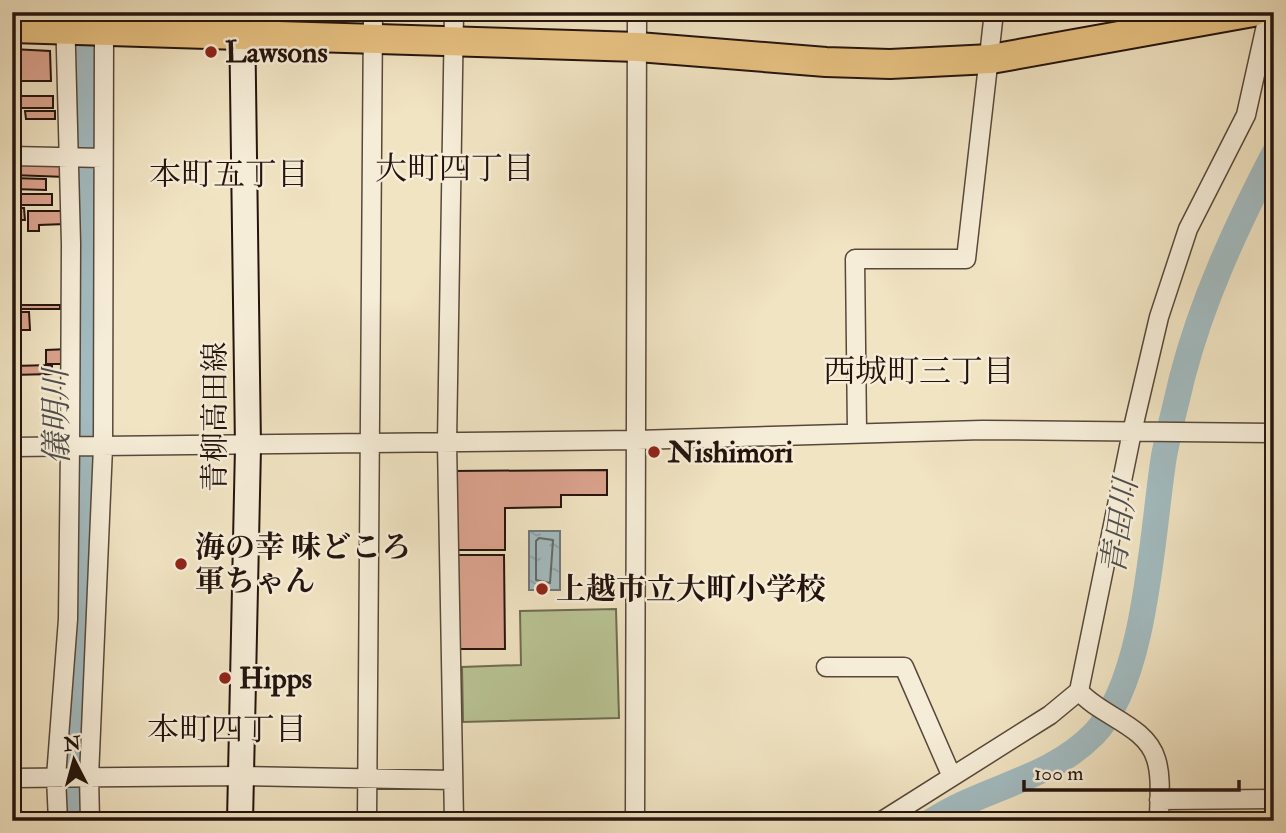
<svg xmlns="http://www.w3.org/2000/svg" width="1286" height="833" viewBox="0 0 1286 833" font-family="'IM FELL Double Pica','Noto Serif JP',serif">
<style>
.pitch{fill:#b9c494;stroke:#6f6c51;stroke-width:2}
.water{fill:url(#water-ripples);stroke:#707879;stroke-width:2}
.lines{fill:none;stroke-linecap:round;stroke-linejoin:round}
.shore{stroke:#646867;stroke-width:2}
.river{stroke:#a2bbc0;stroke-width:26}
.building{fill:#dba38e;stroke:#25140e;stroke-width:2}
.street-casing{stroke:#58483b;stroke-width:21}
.secondary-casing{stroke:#25140e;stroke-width:28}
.primary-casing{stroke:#25140e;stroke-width:32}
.street{stroke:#f6edd8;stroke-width:18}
.secondary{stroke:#f6edd8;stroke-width:24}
.primary{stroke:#e8c282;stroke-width:28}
.poi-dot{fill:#8f2418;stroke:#f6edd8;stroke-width:2.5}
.labels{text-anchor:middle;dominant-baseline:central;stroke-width:5;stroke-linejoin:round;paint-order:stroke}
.poi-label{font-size:30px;font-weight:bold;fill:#25140e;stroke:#f6edd8;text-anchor:start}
.street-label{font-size:30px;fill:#25140e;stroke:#f6edd8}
.neighbourhood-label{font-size:32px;fill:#25140e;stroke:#f6edd8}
.water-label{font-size:32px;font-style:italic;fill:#514e4c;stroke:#f6edd8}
</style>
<defs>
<pattern id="water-ripples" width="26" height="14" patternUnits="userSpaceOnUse" patternTransform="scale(1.75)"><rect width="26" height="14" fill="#a2bbc0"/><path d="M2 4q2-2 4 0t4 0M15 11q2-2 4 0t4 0" fill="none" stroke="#8ba0a4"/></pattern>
</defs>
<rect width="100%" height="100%" fill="#f1e4c3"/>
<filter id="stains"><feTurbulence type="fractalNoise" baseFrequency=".00286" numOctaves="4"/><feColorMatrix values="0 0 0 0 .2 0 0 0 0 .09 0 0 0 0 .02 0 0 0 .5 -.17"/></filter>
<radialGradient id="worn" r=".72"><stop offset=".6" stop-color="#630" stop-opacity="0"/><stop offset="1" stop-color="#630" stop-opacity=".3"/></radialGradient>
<path class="pitch" d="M616,609L619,718L463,722L462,667L521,665L520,611Z"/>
<path class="water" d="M529,531H560V590H529Z"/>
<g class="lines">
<path class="shore" d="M539,538L553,540L550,583L536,580V541Z"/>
<path class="river" d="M75,821L74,770L91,481L83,12
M932,821C984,787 1049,780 1094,734C1147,679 1152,531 1164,456C1169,430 1176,404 1182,378C1202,300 1237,225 1274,154"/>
</g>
<path class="building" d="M12,49L50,51L51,81H12Z
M12,96H53V108H12Z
M25,111H55V119H26Z
M12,162L66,163V177L12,175Z
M12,178L46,179V190L12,189Z
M12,194H52V205H12Z
M12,208H24L25,220H12Z
M28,211H66V224L39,225V231H28Z
M17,305H60V309H15Z
M12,312H29L30,330H12Z
M68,349V364H46V350Z
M52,365V374L12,375V366Z
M12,396H19L18,439H12Z
M607,470V495H561V507L505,508V550H451V471Z
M451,555H504L505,649H451Z"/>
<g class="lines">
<g class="street-casing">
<path id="street" d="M454,12L447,443L454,821
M12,156L103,158
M857,432L855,259H966L994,12
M12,447L637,440L982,430L1274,433
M826,667H904L952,777
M1079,691C1100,716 1146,725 1156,759C1162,777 1159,802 1159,821
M12,778L240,776L453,780
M1159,800L1274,799
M58,821L56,777L68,619L70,447L71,244L65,12
M90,821L89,777L103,447L104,31
M367,821L373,12
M635,821L637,12
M882,821L1050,715L1079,691L1132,432L1159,317L1188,229L1246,115L1269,12"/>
</g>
<g class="secondary-casing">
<path id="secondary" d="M240,821L248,447L242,12"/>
</g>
<g class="primary-casing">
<path id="primary" d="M12,28L638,47L826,62L890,64L991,59L1253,12"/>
</g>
<use href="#street" class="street"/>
<use href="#secondary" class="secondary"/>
<use href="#primary" class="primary"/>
</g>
<g class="poi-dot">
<circle cx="211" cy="52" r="7"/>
<circle cx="654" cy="452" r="7"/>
<circle cx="181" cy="564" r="7"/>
<circle cx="542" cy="589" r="7"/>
<circle cx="225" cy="678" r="7"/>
</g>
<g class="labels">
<g class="poi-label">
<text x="225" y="52">Lawsons</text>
<text x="668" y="452">Nishimori</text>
<text x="195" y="547">海の幸 味どころ<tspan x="195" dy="34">軍ちゃん</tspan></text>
<text x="556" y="589">上越市立大町小学校</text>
<text x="239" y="678">Hipps</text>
</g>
<g class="street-label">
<text transform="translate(215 417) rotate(-90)">青柳高田線</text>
</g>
<g class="neighbourhood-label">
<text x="455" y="169">大町四丁目</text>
<text x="229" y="175">本町五丁目</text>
<text x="919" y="372">西城町三丁目</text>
<text x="227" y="730">本町四丁目</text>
</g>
<g class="water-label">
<text transform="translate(57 417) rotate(-91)">儀明川</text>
<text transform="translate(1120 527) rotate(-82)">青田川</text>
</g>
</g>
<rect width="1286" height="833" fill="none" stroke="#f1e4c3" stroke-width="42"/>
<rect x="14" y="14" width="1258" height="805" fill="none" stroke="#25140e" stroke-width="3.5"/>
<rect x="21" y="21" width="1244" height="791" fill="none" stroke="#25140e" stroke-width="2"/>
<g transform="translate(74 760) rotate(354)" stroke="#f6edd8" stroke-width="5" paint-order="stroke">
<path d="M0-5L12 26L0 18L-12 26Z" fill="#25140e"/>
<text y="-10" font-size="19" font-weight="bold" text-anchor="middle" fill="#25140e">N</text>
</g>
<path d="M1024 780v10h215v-10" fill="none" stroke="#25140e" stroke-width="3.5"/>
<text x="1034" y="780" font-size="21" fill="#25140e" stroke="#f6edd8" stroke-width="5" paint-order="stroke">100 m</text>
<rect width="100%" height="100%" filter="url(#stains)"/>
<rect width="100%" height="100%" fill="url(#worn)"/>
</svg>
